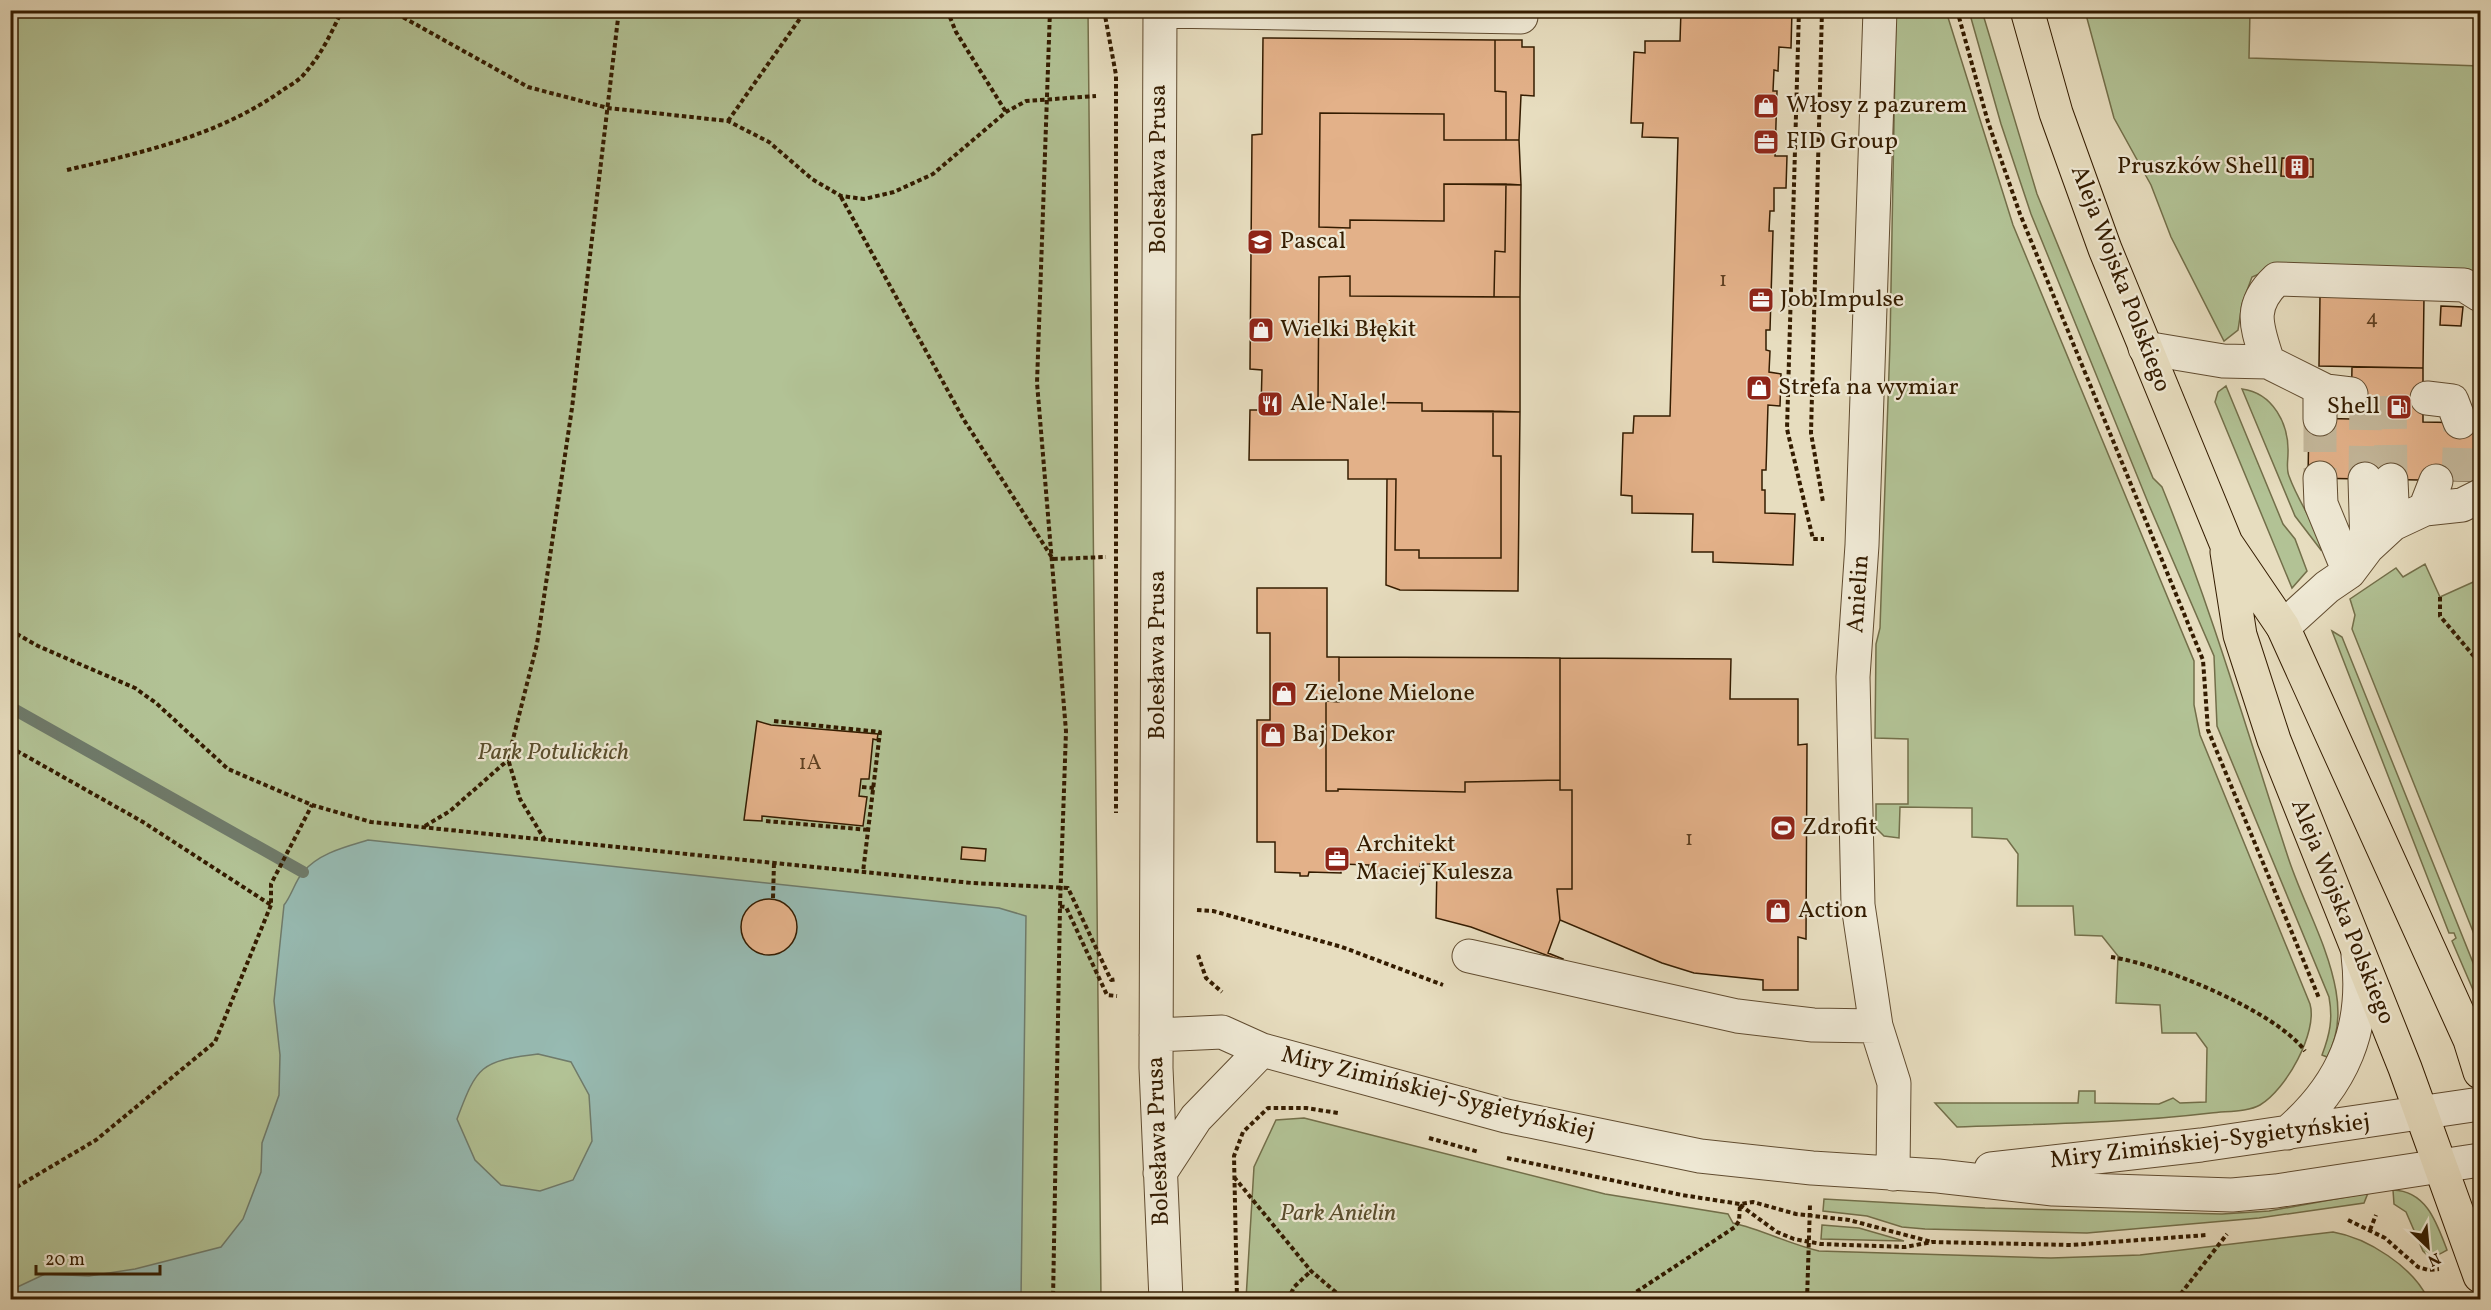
<svg xmlns="http://www.w3.org/2000/svg" width="2491" height="1310" viewBox="0 0 2491 1310" font-family="Vollkorn,serif">
<style>
.green{fill:#b2c295;stroke:#736f4a;stroke-width:1.5}
.water{fill:#97bbb3;stroke:#6f7b6b;stroke-width:1.5;fill-rule:evenodd}
.lines{fill:none;stroke-linecap:round;stroke-linejoin:round}
.stream{stroke:#6f7b6b;stroke-width:12}
.building{fill:#e3b189;stroke:#341c00;stroke-width:1.5}
.minor-tunnel{stroke:#c3b699;stroke-width:33;stroke-dasharray:33 16;stroke-linecap:butt}
.minor-casing{stroke:#614c30;stroke-width:35}
.major-casing{stroke:#341c00;stroke-width:35}
.path{stroke:#341c00;stroke-width:4;stroke-dasharray:4.5 3;stroke-linecap:butt}
.minor{stroke:#efe9d5;stroke-width:33}
.major{stroke:#e7ddbf;stroke-width:33}
.labels{text-anchor:middle;dominant-baseline:central;stroke-width:4.5;stroke-linejoin:round;paint-order:stroke}
.number-label{font-size:21px;fill:#604122}
.poi-label{font-size:24px;fill:#341c00;stroke:#efe9d5;text-anchor:start}
.street-label{font-size:24px;fill:#341c00;stroke:#efe9d5}
.park-label{font-size:24px;font-style:italic;fill:#5a4e2d;stroke:#efe9d5}
</style>
<rect width="100%" height="100%" fill="#e7ddbf"/>
<filter id="stains"><feTurbulence type="fractalNoise" baseFrequency=".00333" numOctaves="4"/><feColorMatrix values="0 0 0 0 .2 0 0 0 0 .09 0 0 0 0 .02 0 0 0 .5 -.17"/></filter>
<radialGradient id="worn" r=".72"><stop offset=".6" stop-color="#630" stop-opacity="0"/><stop offset="1" stop-color="#630" stop-opacity=".3"/></radialGradient>
<path class="green" d="M10,11H1088L1101,1299H11Z
M1896,11H1946L2013,225L2194,661V705L2200,735L2310,1004C2318,1032 2286,1090 2260,1105C2248,1112 2226,1111 2211,1113C2127,1123 2042,1124 1957,1127L1935,1103H2078L2079,1091H2095V1103L2159,1104L2173,1098L2180,1103L2206,1102L2207,1048L2196,1033H2162L2160,1005L2116,1003L2118,956L2102,936L2075,935L2073,906H2017L2018,854L2007,839L1972,837V808L1900,807L1899,838L1884,836L1876,828V804H1908V739L1875,738L1876,644L1880,628L1890,343Z
M1969,11H1982L2037,194L2153,478L2162,487C2211,607 2247,731 2287,854C2301,899 2328,944 2336,991C2340,1014 2338,1037 2327,1057L2322,1055C2330,1034 2333,1019 2329,997L2217,726L2214,656L2149,505L2031,214L2001,124Z
M2085,11H2250L2249,58L2480,66V282L2277,266L2252,277L2242,304L2238,330L2224,341L2171,237L2151,185L2114,118Z
M2226,386L2283,524L2295,539L2307,571L2292,588L2215,402L2218,392Z
M2242,389C2273,393 2289,424 2288,453C2288,461 2286,469 2289,476C2298,501 2313,521 2323,546L2321,550L2295,516Z
M2425,564L2440,597L2480,579V949L2352,629L2355,615L2350,599L2396,568L2403,577Z
M2332,631L2342,637L2480,980V1006L2452,941L2456,938L2454,933H2449Z
M1304,1118L1605,1194L1728,1214L1733,1223C1763,1230 1789,1244 1819,1251L2051,1258L2140,1255L2333,1232C2368,1238 2413,1267 2428,1299H1246L1254,1167L1276,1120Z
M2393,1190C2427,1191 2437,1224 2447,1250C2438,1255 2431,1260 2423,1251L2406,1212L2394,1204Z
M2368,1193L2364,1203L2259,1218L2087,1233L1925,1229L1902,1227L1867,1216L1823,1211L1824,1199L1985,1208L2222,1214L2269,1211Z
M1822,1225L1859,1228L1904,1241L1821,1239Z"/>
<path class="water" d="M368,840L999,908L1026,916L1021,1299H11V1290L45,1274L89,1276L135,1269L221,1247L243,1219L261,1172L262,1143L279,1095L280,1055L274,1001L284,905C292,895 295,881 303,872C319,853 345,847 368,840ZM538,1054L571,1062L589,1095L592,1141L573,1180L540,1191L501,1185L475,1160L457,1119C477,1066 480,1061 538,1054Z"/>
<g class="lines">
<path class="stream" d="M10,707L303,872"/>
</g>
<path class="building" d="M1681,10H1792L1791,48L1779,47L1778,71L1774,70L1773,91H1777L1775,156H1787L1786,188H1774V211H1770L1769,231H1773L1770,330H1766V350L1770,351L1769,372L1781,374L1780,406L1768,405L1766,470H1762V490H1765V513L1795,514L1793,565L1713,562V552H1692L1693,514L1632,513V496L1621,495L1623,433H1633L1634,416H1670L1678,138L1642,137L1643,123H1631L1634,52L1645,53V41H1680Z
M1263,38L1495,40V91L1506,92V140H1444V114L1320,113L1319,227L1350,228V220L1444,221V184H1506L1505,252L1495,251L1494,297L1350,296V276L1319,277L1318,402L1422,403V411H1493V456H1501V558H1419V550H1395L1396,479H1348V460H1249L1250,410H1261L1262,370L1250,369L1252,135L1262,134Z
M1495,40H1522V47H1534V96L1521,95L1519,140H1506V92L1495,91Z
M1320,113L1444,114V140H1519L1521,185L1444,184V221L1350,220V228L1319,227Z
M2282,158L2313,159V177L2281,176Z
M1506,184L1521,185L1520,297H1494L1495,251L1505,252Z
M1350,276V296L1520,297V412L1422,411V403L1318,402L1319,277Z
M2320,296L2424,297L2423,368L2319,366Z
M2441,306L2463,307L2461,326L2440,325Z
M2352,367L2423,368V422L2477,423L2476,481L2308,478L2309,418L2351,419Z
M2478,401H2480V471H2477Z
M1493,411L1520,412L1518,591L1400,590L1386,585L1387,479H1396L1395,550H1419V558H1501V456H1493Z
M1257,588H1327V657H1339V702L1326,701V791H1338V789L1465,792V782L1560,780V790H1572V889H1557L1560,920L1548,953L1563,959L1562,961L1471,927L1436,918L1437,864H1420L1419,873L1369,874V865L1341,864V873L1309,872L1308,876H1300V873L1275,872V842H1257V720H1270V633H1257Z
M1339,657L1560,658V780L1465,782V792L1338,789V791H1326V701L1339,702Z
M1560,658L1731,659L1730,699H1798V745L1807,744L1806,939L1798,937V990H1763V980L1694,973L1662,963L1560,920L1557,889H1572V790H1560Z
M757,721L771,725L878,734L877,740L873,739L869,779H861L859,796L867,797L863,826L762,816V821L744,820Z
M962,847L986,849L985,861L961,859Z
M741 927a28 28 0 1 1 56 0a28 28 0 1 1-56 0Z"/>
<g class="lines">
<path class="minor-tunnel" d="M2390,396L2391,480
M2320,419V478
M2365,479L2366,396
M2458,481L2460,422"/>
<g class="minor-casing">
<path id="minor" d="M1160,10L1156,1068L1166,1300
M1880,10L1862,545L1853,677L1858,905L1876,1026L1894,1083L1893,1174
M1160,11L1521,17
M2145,348L2223,361L2268,362L2326,391L2351,394
M2268,362C2257,327 2247,307 2277,279L2464,285L2480,295
M2320,388V419
M2427,398L2452,401L2460,422
M2320,478L2321,504L2349,572
M2365,479L2367,548
M2391,480L2393,524
M2425,509L2436,481
M2283,627L2327,587L2349,572L2367,548L2393,524L2425,509L2462,505L2480,496
M1469,956L1737,1016L1813,1025L1876,1026
M1156,1035L1222,1032L1262,1050L1506,1116L1700,1156L1812,1168L1938,1176L2053,1189L2232,1195L2276,1191L2480,1160
M2287,1133C2343,1085 2367,1029 2358,955
M1991,1169L2201,1145L2480,1104
M1160,1173L1196,1118L1262,1050"/>
</g>
<g class="major-casing">
<path id="major" d="M2027,10L2056,113L2105,249L2226,543L2283,627L2470,1040L2480,1072
M2227,552L2240,635L2274,740L2405,1068L2480,1276"/>
</g>
<path class="path" d="M390,10L528,87L608,108L728,121L769,142L812,179L841,196L864,199L894,192L933,174L1006,112L1026,101L1096,96
M947,10L956,32L1006,112
M1050,10L1037,383L1066,731L1060,906L1053,1300
M1104,10L1116,75V813
M1799,10L1787,429L1813,539H1824
M1822,10L1811,433L1823,502
M1957,10L1988,122L2020,214L2203,660L2208,730L2319,998
M728,121L806,10
M67,170C140,153 217,136 280,92C288,86 299,81 305,73C321,55 332,32 342,10
M841,197L964,420L1053,559L1106,557
M2440,597V616L2477,660
M10,630L38,646L135,688L156,703L228,769L312,805L371,822L972,883L1068,888L1111,980L1117,979
M774,721L880,732L863,872
M10,747L143,822L271,905V884L312,805
M862,787L874,788
M766,821L870,830
M425,826L450,811L508,760
M545,840L520,799L508,759L537,644L572,408L619,10
M773,898L774,863
M1060,906L1066,907L1107,995L1117,996
M1197,910L1213,911L1342,947L1443,985
M1198,955L1206,978L1222,992
M2111,957C2160,964 2276,1011 2305,1051
M1429,1138L1479,1152
M1507,1158L1682,1195L1740,1204L1753,1202L1796,1214L1849,1220L1932,1242
M1234,1177L1311,1271L1345,1300
M10,1191L96,1140L215,1042L271,905
M1740,1205L1777,1232L1794,1239L1821,1244L1905,1247L1932,1242L2071,1245L2207,1235
M2348,1220L2385,1238L2418,1267L2428,1270L2439,1269
M2370,1230L2376,1215
M1237,1300L1234,1156L1243,1132L1268,1108H1306L1338,1113
M1288,1300L1294,1287L1311,1271
M1624,1300L1735,1227L1739,1221L1740,1205
M1807,1300L1810,1205
M2176,1300L2227,1234"/>
<use href="#minor" class="minor"/>
<use href="#major" class="major"/>
</g>
<defs>
<g id="shop-square" transform="scale(1.35)"><rect x="-9" y="-9" width="18" height="18" rx="4" fill="#8f2418" stroke="#efe9d5"/><path d="M-5-2.5h2.3a2.7 3.5 0 0 1 5.4 0H5L5.5 6h-11ZM-1.5-2.5h3a1.5 2.3 0 0 0-3 0Z" fill="#fff"/></g>
<g id="office-square" transform="scale(1.35)"><rect x="-9" y="-9" width="18" height="18" rx="4" fill="#8f2418" stroke="#efe9d5"/><path d="M-6-3h4V-5.5h4V-3h4V5H-6ZM-1-4.5V-3h2v-1.5ZM-6 0V1H6V0Z" fill="#fff"/></g>
<g id="building-square" transform="scale(1.35)"><rect x="-9" y="-9" width="18" height="18" rx="4" fill="#8f2418" stroke="#efe9d5"/><path d="M-4-6H4V6H1V3H-1V6H-4ZM-2.5-4.3h1.7v1.8h-1.7ZM.8-4.3h1.7v1.8H.8ZM-2.5-1h1.7V.8h-1.7ZM.8-1h1.7V.8H.8Z" fill="#fff"/></g>
<g id="university-square" transform="scale(1.35)"><rect x="-9" y="-9" width="18" height="18" rx="4" fill="#8f2418" stroke="#efe9d5"/><path d="M0-5L7-2L0 1L-7-2ZM-4 1L0 2.5L4 1V4Q0 6-4 4Z" fill="#fff"/></g>
<g id="restaurant-square" transform="scale(1.35)"><rect x="-9" y="-9" width="18" height="18" rx="4" fill="#8f2418" stroke="#efe9d5"/><path d="M-5-6h1v4h1v-4h1v4h1v-4h1v5L-1.5 .5V6h-2V.5L-5-1ZM5-6V6H3V1.5H1.5Q1.5-4 5-6Z" fill="#fff"/></g>
<g id="fuel-square" transform="scale(1.35)"><rect x="-9" y="-9" width="18" height="18" rx="4" fill="#8f2418" stroke="#efe9d5"/><path d="M-5.5-6h7V0h2V4h1.3V-2.5L3-4.5l.8-.8L6-3V5H2.5V1h-1V6h-7ZM-4.2-4.7v3.2H.2V-4.7Z" fill="#fff"/></g>
<g id="stadium-square" transform="scale(1.35)"><rect x="-9" y="-9" width="18" height="18" rx="4" fill="#8f2418" stroke="#efe9d5"/><path d="M0-5a6.5 5 0 1 0 0 10a6.5 5 0 1 0 0-10ZM-3.5-1.8h7v3.6h-7Z" fill="#fff"/></g>
</defs>
<g fill-rule="evenodd">
<use href="#shop-square" x="1766" y="106"/>
<use href="#office-square" x="1766" y="142"/>
<use href="#building-square" x="2297" y="167"/>
<use href="#university-square" x="1260" y="242"/>
<use href="#office-square" x="1761" y="300"/>
<use href="#shop-square" x="1261" y="330"/>
<use href="#shop-square" x="1759" y="388"/>
<use href="#restaurant-square" x="1270" y="404"/>
<use href="#fuel-square" x="2399" y="407"/>
<use href="#shop-square" x="1284" y="694"/>
<use href="#shop-square" x="1273" y="735"/>
<use href="#stadium-square" x="1783" y="828"/>
<use href="#office-square" x="1337" y="859"/>
<use href="#shop-square" x="1778" y="911"/>
</g>
<g class="labels">
<g class="number-label">
<text x="1723" y="280">1</text>
<text x="2372" y="318">4</text>
<text x="810" y="763">1A</text>
<text x="1689" y="839">1</text>
</g>
<g class="poi-label">
<text x="1786" y="106">Włosy z pazurem</text>
<text x="1786" y="142">FID Group</text>
<text x="2278" y="167" text-anchor="end">Pruszków Shell</text>
<text x="1280" y="242">Pascal</text>
<text x="1780" y="300">Job Impulse</text>
<text x="1280" y="330">Wielki Błękit</text>
<text x="1778" y="388">Strefa na wymiar</text>
<text x="1290" y="404">Ale Nale!</text>
<text x="2380" y="407" text-anchor="end">Shell</text>
<text x="1304" y="694">Zielone Mielone</text>
<text x="1292" y="735">Baj Dekor</text>
<text x="1802" y="828">Zdrofit</text>
<text x="1356" y="845">Architekt<tspan x="1356" dy="28">Maciej Kulesza</tspan></text>
<text x="1798" y="911">Action</text>
</g>
<g class="street-label">
<text transform="translate(1159 169) rotate(-90)">Bolesława Prusa</text>
<text transform="translate(2120 279) rotate(69)">Aleja Wojska Polskiego</text>
<text transform="translate(1859 594) rotate(-86)">Anielin</text>
<text transform="translate(1158 655) rotate(-90)">Bolesława Prusa</text>
<text transform="translate(2342 912) rotate(68)">Aleja Wojska Polskiego</text>
<text transform="translate(1438 1094) rotate(14)">Miry Zimińskiej-Sygietyńskiej</text>
<text transform="translate(1159 1141) rotate(-92)">Bolesława Prusa</text>
<text transform="translate(2210 1142) rotate(-7)">Miry Zimińskiej-Sygietyńskiej</text>
</g>
<g class="park-label">
<text x="553" y="753">Park Potulickich</text>
<text x="1338" y="1214">Park Anielin</text>
</g>
</g>
<rect width="2491" height="1310" fill="none" stroke="#e7ddbf" stroke-width="36"/>
<rect x="12" y="12" width="2467" height="1286" fill="none" stroke="#341c00" stroke-width="3"/>
<rect x="18" y="18" width="2455" height="1274" fill="none" stroke="#341c00" stroke-width="1.5"/>
<g transform="translate(2428 1247) rotate(154)" stroke="#efe9d5" stroke-width="4.5" paint-order="stroke">
<path d="M0-4.5L10 22L0 15L-10 22Z" fill="#341c00"/>
<text y="-9" font-size="16" font-weight="bold" text-anchor="middle" fill="#341c00">N</text>
</g>
<path d="M36 1265v9h124v-9" fill="none" stroke="#341c00" stroke-width="3"/>
<text x="45" y="1265" font-size="18" fill="#341c00" stroke="#efe9d5" stroke-width="4.5" paint-order="stroke">20 m</text>
<rect width="100%" height="100%" filter="url(#stains)"/>
<rect width="100%" height="100%" fill="url(#worn)"/>
</svg>
